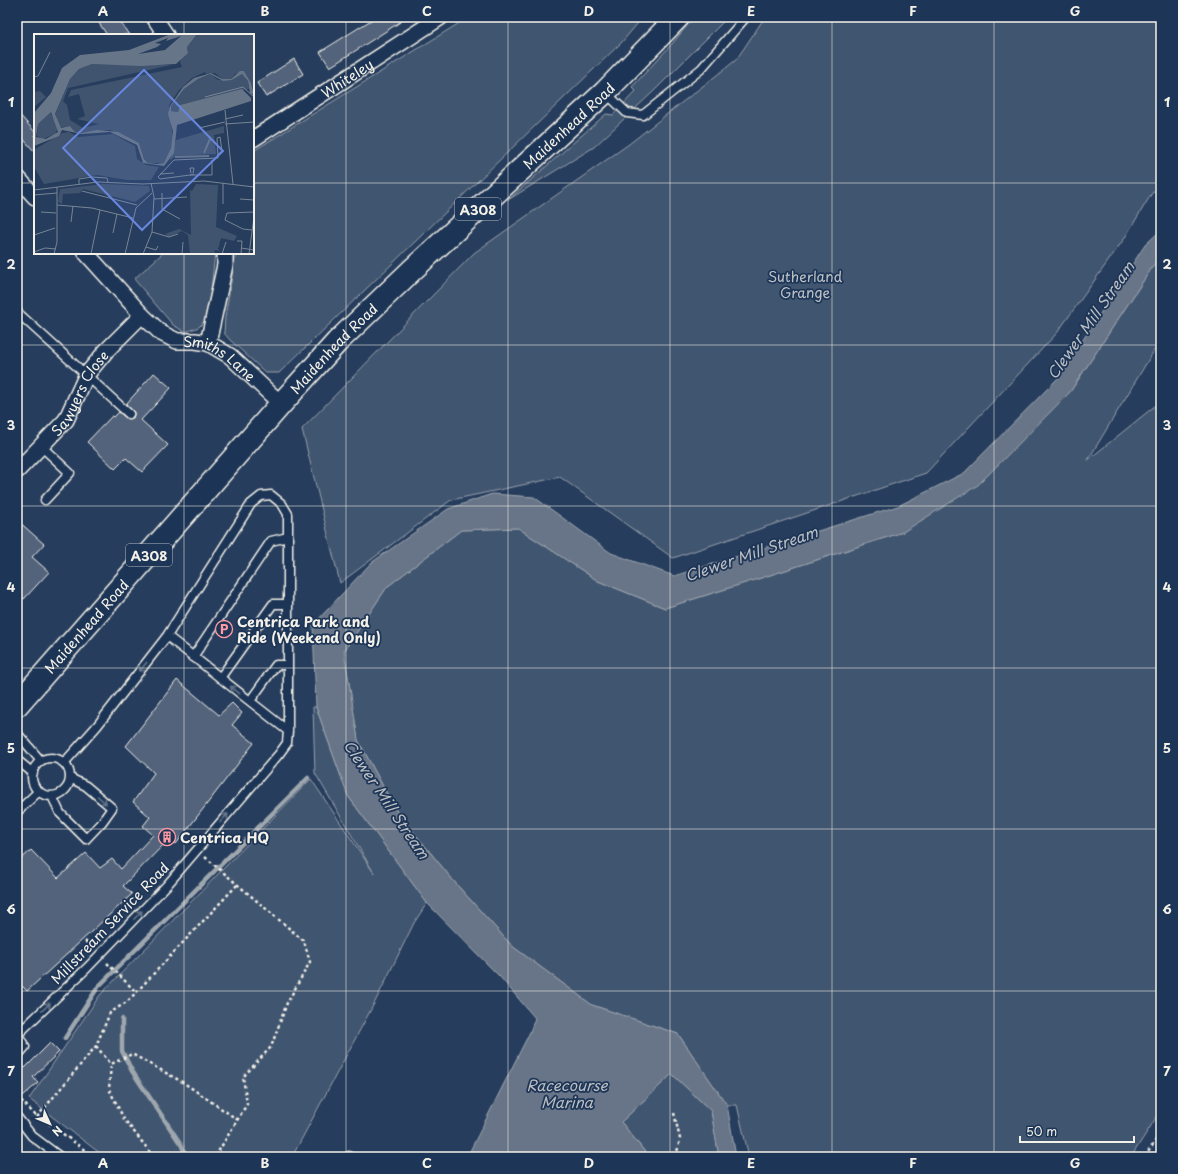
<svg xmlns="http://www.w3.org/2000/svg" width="1178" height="1174" viewBox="0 0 1178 1174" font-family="'Playpen Sans',sans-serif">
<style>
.green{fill:#40546f;stroke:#9aa2ac}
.water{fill:#677588;stroke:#9fa7ae}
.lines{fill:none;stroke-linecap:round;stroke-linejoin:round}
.stream{stroke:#9fa7ae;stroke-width:4.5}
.building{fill:#52647b;stroke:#f4f1e8}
.lane-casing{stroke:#f4f1e8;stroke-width:11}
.street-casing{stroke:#f4f1e8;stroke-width:18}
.primary-casing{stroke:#f4f1e8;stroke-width:25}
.path{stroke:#f4f1e8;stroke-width:2.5;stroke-dasharray:3 3;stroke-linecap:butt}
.lane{stroke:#1d3557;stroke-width:8}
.street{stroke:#1d3557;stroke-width:15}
.primary{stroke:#1d3557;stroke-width:22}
.oneway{stroke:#68778a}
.grid{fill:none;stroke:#f4f1e8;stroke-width:1;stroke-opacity:0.55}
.labels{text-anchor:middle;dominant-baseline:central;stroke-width:3.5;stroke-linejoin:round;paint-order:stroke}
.shield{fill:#1d3557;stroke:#b4b9bc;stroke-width:1}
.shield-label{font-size:13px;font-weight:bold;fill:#f4f1e8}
.street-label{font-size:14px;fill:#f4f1e8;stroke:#1d3557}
.park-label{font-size:14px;fill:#bec2c4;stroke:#1d3557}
.poi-label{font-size:14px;font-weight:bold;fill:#f4f1e8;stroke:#1d3557;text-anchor:start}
.water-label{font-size:15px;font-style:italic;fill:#bcbfc2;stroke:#1d3557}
.inset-river{fill:none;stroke:#677588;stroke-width:2}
.inset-road{fill:none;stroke:#788595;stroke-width:1}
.view{fill:#6887de;fill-opacity:0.15;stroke:#6887de;stroke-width:2}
.inset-edge{fill:none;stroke:#f4f1e8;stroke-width:2}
.neatline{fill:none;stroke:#f4f1e8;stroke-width:1.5}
.grid-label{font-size:13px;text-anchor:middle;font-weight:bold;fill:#f4f1e8}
</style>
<rect width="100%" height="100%" fill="#263d5d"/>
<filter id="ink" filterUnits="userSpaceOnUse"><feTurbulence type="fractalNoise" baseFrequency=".025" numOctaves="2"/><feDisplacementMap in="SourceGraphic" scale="8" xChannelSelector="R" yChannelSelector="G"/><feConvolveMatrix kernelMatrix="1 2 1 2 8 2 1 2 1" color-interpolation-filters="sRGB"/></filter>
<g filter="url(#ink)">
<path class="green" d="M469,17H643L622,42L279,373H266L230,340L224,333L225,317L236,253H253V157L255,150Z
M694,17H728L654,91L594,147L508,200L606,114L613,115L636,91L632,87L672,44Z
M765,17H1161V187L1152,193L1124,239L1057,333L926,473L673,558L560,477L451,500L340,583L302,429L474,253L629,144L736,60Z
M163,253H215L208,317L199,327L185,332L173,325L134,279Z
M1161,254V339L1088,460L1161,401V1110L1131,1157H749L737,1105H727L678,1034L592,1005L512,946L457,885L397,812L358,740L344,651L387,587L461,530L518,528L598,581L665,608L761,578L903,532L1070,392Z
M313,707H316L348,796L427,903L414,923L376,1000L292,1157H105L29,1099L100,995L311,779L374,873L315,773Z
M672,1074L711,1111L719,1157H649L621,1122Z"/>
<path class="water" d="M1161,230V254L1070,392L978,485L903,532L761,578L665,608L598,581L518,528L461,530L387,587L344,651L358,740L397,812L457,885L512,946L592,1005L678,1034L727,1105L736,1157H719L711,1111L672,1074L621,1122L649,1157H467L530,1032L535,1018L500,977L427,903L348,796L316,707L313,625L371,563L448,509L492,494L534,497L611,553L674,576L898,506L964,473L1058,378L1145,245Z"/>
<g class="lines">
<path class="stream" d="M122,1019V1051L132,1071L182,1146L186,1157
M65,1038L98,987L308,778"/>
</g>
<path class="building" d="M95,17H117L129,35H107Z
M376,17H408L330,67L320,52Z
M294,59L303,74L266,97L257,83Z
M17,112L35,132V152L17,132Z
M154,373L171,388L141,420L168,445L142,472L126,458L115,469L87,442L112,416L114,417L119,412L127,419L133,418L134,415V412L126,404Z
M17,520L44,544L32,557L49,572L24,599L17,593Z
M177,680L219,715L232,703L242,713L232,725L254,743L176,844L170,838L123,886L132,894L27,991L17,981V863L31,850L58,878L86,853L100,868L112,859L121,869L153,835L143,826L150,817L133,802L154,773L126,746Z
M50,1043L59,1052L33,1077L38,1083L17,1101V1061H18L25,1068Z"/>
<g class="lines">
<g class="lane-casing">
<path id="lane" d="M605,92L627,113L643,115L701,69L746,17
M17,312L129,414
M41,446L70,473L45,500
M167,636L288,731
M193,657L271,541L288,537
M220,678L273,604H288
M250,701L276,665H288
M17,733L41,761
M32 777a19 19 0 1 1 38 0a19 19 0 1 1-38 0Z
M17,760L33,773
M52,796L60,813L86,839L102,822L112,808L86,786L70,778
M17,812L39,791
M17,1033L25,1047L17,1056
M18,1034L87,968L167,885L279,754L287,743L288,731V514L282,504L271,495L261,496L251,504L167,636L97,726L64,763
M17,1117L32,1136L60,1157
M348,1157L349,1156"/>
</g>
<g class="street-casing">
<g id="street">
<path d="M154,17L166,35"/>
<path id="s1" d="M253,139L441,17"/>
<path d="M17,177L35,197"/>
<path id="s2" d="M86,253L142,315L161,333L177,341H195L208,343L230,356L281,404"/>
<path d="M208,343L225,265V253"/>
<path id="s3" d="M17,471L66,420L87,374L106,351L142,315"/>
</g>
</g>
<g class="primary-casing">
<g id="primary">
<path id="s4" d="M17,705L281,404L337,342L411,271L605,92L678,17"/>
</g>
</g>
<path class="path" d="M205,857L304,941L310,962L287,1003L271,1047L243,1077L247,1104L215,1157
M85,941L92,948
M107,963L136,992
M96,1046L111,1064
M17,1096L37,1117L47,1122L94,1157
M674,1113L680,1139L676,1157
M37,1117L96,1046L110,1013L128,1001L237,885
M21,1152L27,1157
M154,1157L124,1119L109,1089L111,1064L132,1054L184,1083L238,1120
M1145,1157L1161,1132"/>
<use href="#lane" class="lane"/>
<use href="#street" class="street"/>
<use href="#primary" class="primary"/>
</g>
<defs><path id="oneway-shaft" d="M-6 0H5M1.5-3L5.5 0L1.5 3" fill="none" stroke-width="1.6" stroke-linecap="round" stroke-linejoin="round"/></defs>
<g class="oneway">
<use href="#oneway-shaft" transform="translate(143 667) rotate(128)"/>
<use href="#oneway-shaft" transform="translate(235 690) rotate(-142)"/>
<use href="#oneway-shaft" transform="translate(102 800) rotate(42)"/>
<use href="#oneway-shaft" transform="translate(224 818) rotate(-49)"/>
<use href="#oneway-shaft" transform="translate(138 915) rotate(-46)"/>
<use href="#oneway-shaft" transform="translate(46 1007) rotate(-44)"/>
</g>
</g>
<path class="grid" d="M184,17V35M346,17V1157M508,17V1157M670,17V1157M832,17V1157M994,17V1157M17,183H35M253,183H1161M184,253V1157M17,345H1161M17,506H1161M17,668H1161M17,829H1161M17,991H1161"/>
<defs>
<g id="parking-ring" transform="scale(0.9)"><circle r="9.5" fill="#1d3557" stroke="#ff9aa2" stroke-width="1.5"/><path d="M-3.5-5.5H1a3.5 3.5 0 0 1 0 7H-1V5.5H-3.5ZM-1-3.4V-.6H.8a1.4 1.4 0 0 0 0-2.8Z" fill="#ff9aa2"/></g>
<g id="building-ring" transform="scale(0.9)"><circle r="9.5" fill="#1d3557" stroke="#ff9aa2" stroke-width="1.5"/><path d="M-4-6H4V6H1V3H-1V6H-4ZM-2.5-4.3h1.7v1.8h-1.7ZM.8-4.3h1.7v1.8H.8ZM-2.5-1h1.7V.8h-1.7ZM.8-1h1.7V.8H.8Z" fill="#ff9aa2"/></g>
</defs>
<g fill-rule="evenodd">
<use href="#parking-ring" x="224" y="629"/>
<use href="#building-ring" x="167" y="837"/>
</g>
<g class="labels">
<g class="shield">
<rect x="455" y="198" width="46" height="22" rx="3"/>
<rect x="126" y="544" width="46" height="22" rx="3"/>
</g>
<g class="shield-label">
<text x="478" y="209">A308</text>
<text x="149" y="555">A308</text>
</g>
<g class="street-label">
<text stroke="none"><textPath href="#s1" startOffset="112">Whiteley</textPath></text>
<text stroke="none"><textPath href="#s4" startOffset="801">Maidenhead Road</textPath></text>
<text stroke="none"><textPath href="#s4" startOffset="477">Maidenhead Road</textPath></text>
<text stroke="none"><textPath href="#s2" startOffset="175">Smiths Lane</textPath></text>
<text stroke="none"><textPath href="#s3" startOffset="101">Sawyers Close</textPath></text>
<text stroke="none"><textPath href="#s4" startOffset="105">Maidenhead Road</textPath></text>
<text transform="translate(110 923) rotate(-46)">Millstream Service Road</text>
</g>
<g class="park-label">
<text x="805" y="276">Sutherland<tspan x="805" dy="16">Grange</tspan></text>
</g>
<g class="poi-label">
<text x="237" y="621">Centrica Park and<tspan x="237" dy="16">Ride (Weekend Only)</tspan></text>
<text x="180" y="837">Centrica HQ</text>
</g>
<g class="water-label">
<text transform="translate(1090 320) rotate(-55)">Clewer Mill Stream</text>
<text transform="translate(751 553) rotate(-19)">Clewer Mill Stream</text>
<text transform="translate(387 799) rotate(56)">Clewer Mill Stream</text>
<text x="567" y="1084">Racecourse<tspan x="567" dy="17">Marina</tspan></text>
</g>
</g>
<g transform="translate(34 34)">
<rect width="220" height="220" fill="#263d5d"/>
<path d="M163,0H220V59L217,49L210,37L201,40L197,45H188L181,39L172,40L171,38L158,44L145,56L135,71L139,105L135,122L130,129H114L110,125L105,109L76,96L47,99L41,98L36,92L24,94L21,100L9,105L3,102L4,90L17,78L18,82L21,81L36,45L45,35L58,30L137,31L34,54L29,67L33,71L36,86L49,94L65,90L43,85L51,82L45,60L34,63L37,56L148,33L146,28L149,20L154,17L153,13ZM176,40L184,46H198L208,40L214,47L215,55L146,71L144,78L137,77V72L150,55L164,45ZM6,57L12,63L0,73V58ZM190,92V99L180,101L182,120L141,122L136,127L142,106ZM35,98L44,103L79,100L101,112L103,125L112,131L125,133L117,146H93L63,141L10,150L0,133V116L28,99ZM69,150L115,152L116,157L101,168L49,155L46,159L29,160L28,170L24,168L26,155ZM162,150L184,151L182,193L203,202L200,207L187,204L184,215L186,217L181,216L180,220H156L154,201L148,197L135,203L131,200L145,195L157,201L156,156L158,157Z" fill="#40546f"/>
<path d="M137,0H163L153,13L154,19L142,30L107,32L58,30L45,35L36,45L21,80L27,94L36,92L41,98L47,99L63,96L84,98L105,109L110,125L114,129L123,130L130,129L137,114L139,97L134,80L136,72L149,53L160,44L177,39L188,45H197L206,37H210L217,49L220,61L216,59L214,47L208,40L198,46L189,47L176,40L164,45L150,55L137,72V77L144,78L146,71L208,55L217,64V67L143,91L140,119L130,132L109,129L103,111L76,98L48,100L28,96L25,102L0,112V79L17,59L28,34L46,21L95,16ZM147,2L131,16L104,20L123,13L127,10L121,9L134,4L132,7ZM17,78L24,98L12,105L2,103L4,90Z" fill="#677588" fill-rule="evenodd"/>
<path class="inset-river" d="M170,119L176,105M141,123L175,122"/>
<path class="inset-road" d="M0,43L4,42L16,18M171,63L209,53L220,63M191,76L199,150M191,85L209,81M191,90L220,88M165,94L191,88M157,139L156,134H160L159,139M126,140L140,139M160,140L156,141H178V126M156,141L126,145L124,143L140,126L184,124L183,104L186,103L188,117L184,120M45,150V145L58,143L73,144L74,148M0,156L64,148L109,150L170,147L220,153M48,157L103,171M128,159V175L146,185M0,161L23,159M120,165L153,163M206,165L220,166M189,170V149M23,171L58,174L99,184M7,178L22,179M37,188L39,172M218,196L209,195L191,186L193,179L220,178M118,198L135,203L144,200M79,199L83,180M0,201L21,194M203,207H208L207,220M112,213L122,216L124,212M207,214L220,216M0,218L11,214L22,215M20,220L23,208V153M57,220L66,176M91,220L102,174L118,159M109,220L118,198L120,163L117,149M148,220L149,208M188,220L192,208M215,220L220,183"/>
<path class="view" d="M110,36L189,117L108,196L29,114Z"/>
<rect width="220" height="220" class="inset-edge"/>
</g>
<rect width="1178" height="1174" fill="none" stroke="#1d3557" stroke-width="44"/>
<g transform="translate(50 1124) rotate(134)" stroke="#1d3557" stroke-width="3" paint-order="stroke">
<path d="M0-3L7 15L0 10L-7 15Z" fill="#f4f1e8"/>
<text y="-6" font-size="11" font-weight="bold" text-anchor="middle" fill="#f4f1e8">N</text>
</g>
<path d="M1020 1136v6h114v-6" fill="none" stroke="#f4f1e8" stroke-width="2"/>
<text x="1026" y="1136" font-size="12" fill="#f4f1e8" stroke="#1d3557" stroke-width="3" paint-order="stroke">50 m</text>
<rect x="22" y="22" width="1134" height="1130" class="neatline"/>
<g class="grid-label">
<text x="103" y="16">A</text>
<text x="265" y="16">B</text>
<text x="427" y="16">C</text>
<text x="589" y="16">D</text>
<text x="751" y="16">E</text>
<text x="913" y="16">F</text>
<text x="1075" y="16">G</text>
<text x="11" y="107">1</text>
<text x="1167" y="107">1</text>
<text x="11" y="269">2</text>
<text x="1167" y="269">2</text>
<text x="11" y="430">3</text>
<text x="1167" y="430">3</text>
<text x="11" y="592">4</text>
<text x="1167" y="592">4</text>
<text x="11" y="753">5</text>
<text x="1167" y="753">5</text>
<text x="11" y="914">6</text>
<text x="1167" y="914">6</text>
<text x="11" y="1076">7</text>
<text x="1167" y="1076">7</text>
<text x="103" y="1168">A</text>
<text x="265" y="1168">B</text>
<text x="427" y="1168">C</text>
<text x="589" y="1168">D</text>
<text x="751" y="1168">E</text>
<text x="913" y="1168">F</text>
<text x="1075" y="1168">G</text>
</g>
</svg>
